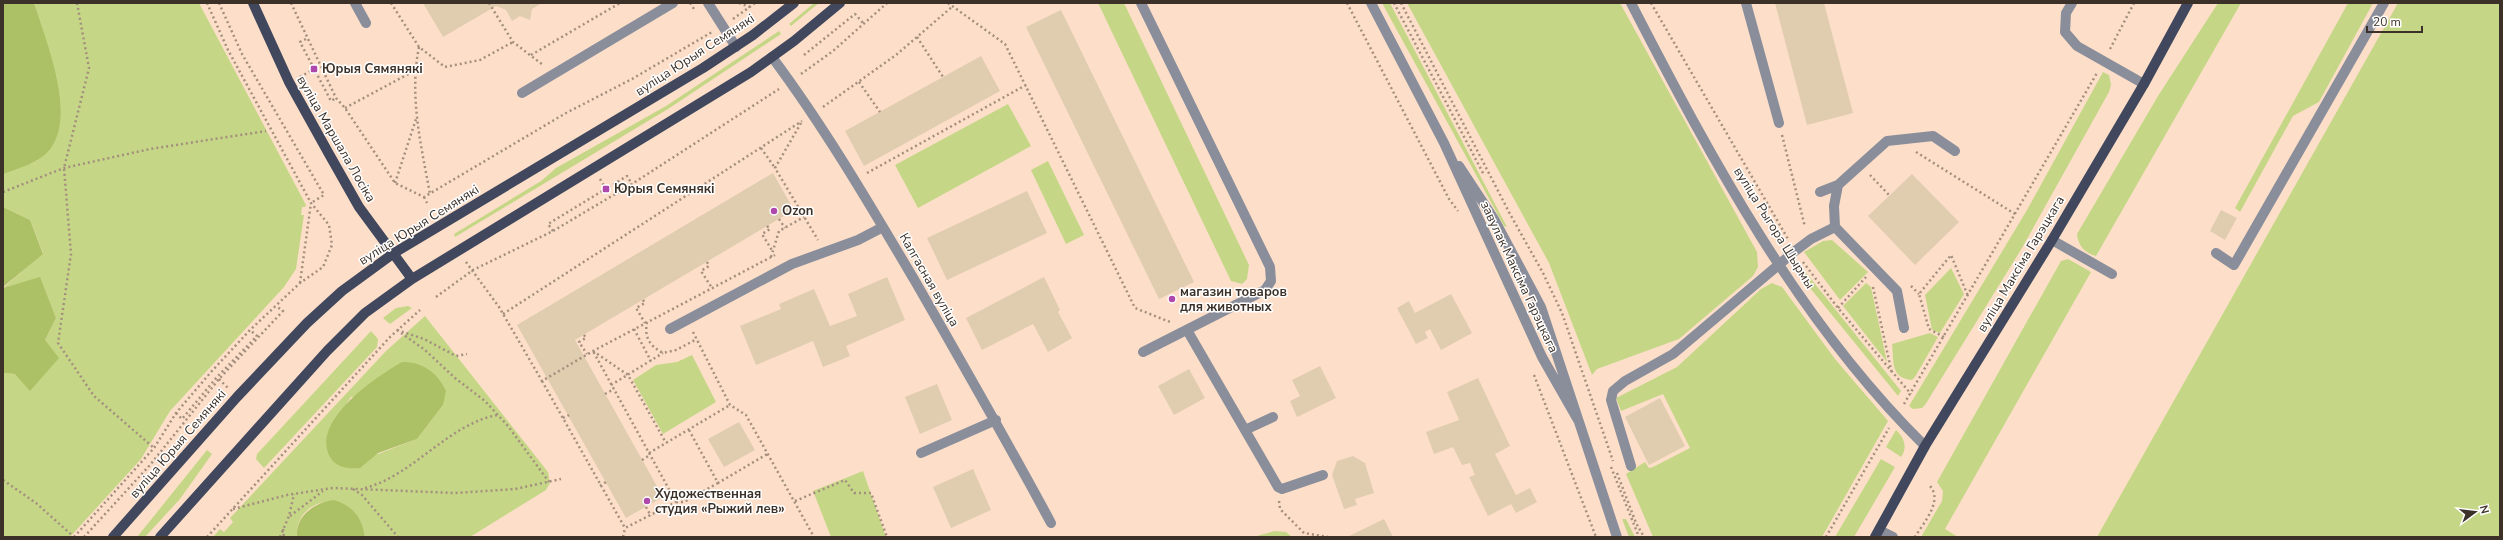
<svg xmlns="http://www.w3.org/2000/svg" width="2503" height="540" viewBox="0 0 2503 540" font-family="'Nunito Sans',sans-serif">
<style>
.green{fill:#c5d786;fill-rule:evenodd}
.forest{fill:#acc065}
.building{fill:#e0ccaf}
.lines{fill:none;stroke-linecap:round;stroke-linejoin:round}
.path{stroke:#a48f7f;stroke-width:2.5;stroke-dasharray:2 3;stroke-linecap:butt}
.minor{stroke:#8a8e9b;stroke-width:10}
.major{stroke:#41475d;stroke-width:10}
.poi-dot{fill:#af48ac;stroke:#fff;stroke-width:1.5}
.labels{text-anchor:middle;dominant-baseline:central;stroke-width:3;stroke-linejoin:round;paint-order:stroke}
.street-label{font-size:13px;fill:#3c3128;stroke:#fff}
.poi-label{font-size:13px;font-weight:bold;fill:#3c3128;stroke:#fff;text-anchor:start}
</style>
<rect width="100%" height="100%" fill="#fddfc9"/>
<path class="green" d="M34,3H199L306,205L305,207H302L301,215H304L296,269L284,287L170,411L141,459L70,537H3V373L14,374L45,340L56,318L40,278L3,288L43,253L30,220L3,207V174L38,160L54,72Z
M814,3H819L791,26L789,24Z
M1098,3H1124L1249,265L1247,279L1242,284L1231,281Z
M1382,3H1390L1507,227L1504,226Z
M1407,3H1620L1757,252L1758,267L1753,276L1679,339L1597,369L1592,375L1549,263Z
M2218,3H2241L2096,256C2085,253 2078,246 2077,234L2158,96Z
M2348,3H2373L2319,102L2293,116L2240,212L2235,208Z
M2398,3H2500V537H2097Z
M779,31L781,34L769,42L668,109L455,237L454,234L541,181L556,168L666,106Z
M2103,72L2109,75L2111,85L2109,92L2022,248L1925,405L1922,408L1913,409L1909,406L2027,210Z
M1008,104L1031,146L918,208L895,165Z
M1048,161L1084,235L1066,244L1031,170Z
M1832,240L1868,272L1840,300L1804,252L1823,241Z
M2068,259L2091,272L1945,529L1958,537H1921L1942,501L1943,491L1937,482L2061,261Z
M1951,268L1964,294L1940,333L1932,330L1925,295Z
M1803,269L1901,391L1898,396L1806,283L1802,275Z
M1772,283L1782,287L1835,359L1888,421L1822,537H1653L1626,474L1645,462L1649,468L1653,467L1690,448L1663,394L1621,411L1616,398L1677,367L1761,289Z
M1866,283L1871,287L1887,362L1843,306Z
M408,306L412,308L390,324L383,318L396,308Z
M425,316L548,472L550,483L546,490L470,537H365C356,482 293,498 297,537H213L220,529L224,532L233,522L230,518L386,351ZM351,397L443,405L417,439L378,454L329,431Z
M371,331L378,339L377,347L264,468L256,459L257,454Z
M1930,333L1938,337L1915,377L1912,380C1890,378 1894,362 1892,344Z
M692,355L716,402L663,434L633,380L656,365L677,362Z
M1896,430C1904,437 1908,448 1901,457L1886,447Z
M207,450L212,454L180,499L145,537H137Z
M1881,459L1895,467L1854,537H1835Z
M863,471L886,537H831L813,491Z
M1622,519H1626L1635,537H1629Z
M1275,531L1286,532L1292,537H1253Z"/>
<path class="forest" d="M3,3H34C46,41 76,113 51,148C40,163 19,168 3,174Z
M3,207L30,220L43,254L3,287Z
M40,277L56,318L45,340L59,358L30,391L15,374L3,373V288Z
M402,362C423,362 437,372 446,391L443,405L417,439L378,453L360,468C349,469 336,468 330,457C310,421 377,376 402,362Z
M334,500C353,506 362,517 365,537H297C295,516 315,502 334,500Z"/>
<path class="building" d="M423,3H542L532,9L530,20L520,16L512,21L506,10L496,6L443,37Z
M1775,3H1824L1853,113L1807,125Z
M1061,10L1194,282L1159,299L1026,27Z
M981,56L1000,91L864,166L845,131Z
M773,173L794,210L575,340L663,497L626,518L517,325Z
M1912,174L1959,222L1915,265L1868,216Z
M1027,191L1047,233L947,280L927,238Z
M2221,210L2237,218L2225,240L2210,231Z
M887,277L905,320L846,346L850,356L823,367L813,341L756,365L740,326L781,309L779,304L814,289L830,326L857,316L848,294Z
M1044,277L1060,310L1058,312L1072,338L1048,352L1033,324L982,350L966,318Z
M1451,294L1472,333L1441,350L1430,329L1425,332L1428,338L1416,344L1397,308L1409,301L1415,313Z
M1320,366L1336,398L1297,417L1290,401L1300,396L1292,380Z
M1189,369L1205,398L1174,415L1158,386Z
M1478,378L1510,446L1495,454L1516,495L1530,488L1537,502L1516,513L1511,504L1488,516L1469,477L1475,475L1470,463L1462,465L1453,447L1434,454L1426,432L1459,420L1447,392Z
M937,384L952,420L920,434L905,397Z
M1660,398L1685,446L1649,465L1625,417Z
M739,422L755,450L724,467L708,439Z
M1353,456L1365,463L1374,493L1355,499L1357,505L1344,509L1332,475L1337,461Z
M973,469L991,510L951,528L933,487Z
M1384,519L1393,537H1347Z"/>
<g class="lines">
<path class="path" d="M77,3L89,68L64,168L71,254L58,343L94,396L154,448
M219,3L242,54L324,195L311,203
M291,3L336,98L345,108L395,183L424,197L566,113L632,79L712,32
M391,3L419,47L445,67L480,60L513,42
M489,3L513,42L543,65
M690,3L694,9
M739,3L750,7
M948,3L1005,44L1135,308L1170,322
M1347,3L1449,199L1458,211
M1394,3L1484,175
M1401,3L1510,214L1543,273L1562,313L1613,461
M1651,3L1788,239
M733,19L755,3
M917,37L943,77
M306,39L300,42L331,101L336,98
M419,47C409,96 421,145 430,194
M2110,49L2134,3
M531,55L620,3
M804,55L855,14L864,24
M801,74L833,51L887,3
M300,77L314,69
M859,82L880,112
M823,107L896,55L953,6
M345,108L414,71
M801,123L775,168L818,240
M1782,135L1805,227
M761,148L775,168
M1916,152L2015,214
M867,173L1026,85
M1870,175L1889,195
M600,179L606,189
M395,183L416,119
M3,192L64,168L150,149L266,131
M424,197L427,203
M779,219L785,228
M767,226L770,229L762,234L773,252
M553,231L548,224L627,176L632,184
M771,257L779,231L804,217
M466,262L499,307L542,381L593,351L775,255
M707,262L709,266L701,271L712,288
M1803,262L1838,308L1911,394
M300,283L311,203
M1911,286L1919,294
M1873,287L1892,374
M436,297L473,270L553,231L632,184L779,89
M643,300L645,303L636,308L645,323
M1838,308L1866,277
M503,314L802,121
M647,322C644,338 650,346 663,353L676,350L697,339
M634,329L651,361
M397,330L425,350L455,378L485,401L508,426L549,482
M397,330L424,339L456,356L467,354
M693,332L730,405L746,415L814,537
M584,335L586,338L579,342L587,354
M1944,337L1929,329L1919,294L1951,255L1968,296
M593,351L628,375L666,443
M1534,375L1596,537
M219,379L228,388
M542,381L625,528L676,502L593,351
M611,385L663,353
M605,394L614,389
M1904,404L2097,73
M176,413L182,419L217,377L257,336L250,330
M563,418L569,415
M689,430L718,483L769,453
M649,453L730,405
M642,460L650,455
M1611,467L1639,537
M1617,473L1636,523L1644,537
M3,480L36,503L74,537
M600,486L606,482
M365,488C414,475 447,425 497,415
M353,489L362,495L398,537
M795,501L845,480L854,493H871L887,537
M1279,501L1280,509L1304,533L1328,537
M676,502H684L718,483
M646,507L651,516
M233,509L287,495L333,488L455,493L515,489L561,479
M290,516L323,491
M283,529L284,537
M74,537L154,448L176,413L211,372L250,330L300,283L323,267L332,245L329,225L311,203L228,50L207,3
M84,537L150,465L219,379L283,311L276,306
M207,537L390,337L420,310
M280,537L289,516L294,494
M623,537L625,528
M1826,537L1889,428
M1915,537C1924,522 1945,499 1928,484"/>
<path class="minor" d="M355,3L366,23
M708,3L736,47
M1141,3L1270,267L1271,281L1265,290L1143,352
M1371,3L1444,143L1542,357L1578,420
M1631,3C1712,160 1798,321 1925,446
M1746,3L1779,123
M2072,3L2066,13L2065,32L2077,46L2144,84
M772,57C825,128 870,205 915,281C961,361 1007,441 1051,523
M522,93L673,3
M1459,166L1494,219L1541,307L1617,537
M1820,192L1838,185
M1835,227L1834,206L1838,185L1887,141L1933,136L1955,151
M2052,240L2112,274
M2216,253L2234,265L2384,3
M670,329L792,264L858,240L883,227
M1187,330L1278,487L1282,489L1323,475
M1245,430L1273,417
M921,453L996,420
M1631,466L1611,400L1613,391L1625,381L1673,354L1795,251L1811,239L1835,227L1897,291L1904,328
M1879,530L1893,537"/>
<path class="major" d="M253,3L289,82L329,154L359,207L412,279
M113,537L237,397L307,323L342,291L394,253L703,68L753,35L794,3
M160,537L327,351L365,313L412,279L751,72L794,41L840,3
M1875,537L1925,446L2052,240L2144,84L2188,3"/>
</g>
<g class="poi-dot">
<rect x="310" y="65" width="8" height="8" rx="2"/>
<rect x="602" y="185" width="8" height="8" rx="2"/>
<circle cx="774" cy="211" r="4"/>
<circle cx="1172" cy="299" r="4"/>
<circle cx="647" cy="501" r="4"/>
</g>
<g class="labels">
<g class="street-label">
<text transform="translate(695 55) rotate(-33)">вуліца Юрыя Семянякі</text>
<text transform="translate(336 139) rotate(60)">вуліца Маршала Лосіка</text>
<text transform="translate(419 225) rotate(-32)">вуліца Юрыя Семянякі</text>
<text transform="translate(1774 228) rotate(58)">вуліца Рыгора Шырмы</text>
<text transform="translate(2021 264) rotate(-59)">вуліца Максіма Гарэцкага</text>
<text transform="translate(1519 277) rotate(65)">завулак Максіма Гарэцкага</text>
<text transform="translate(929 280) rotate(60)">Калгасная вуліца</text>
<text transform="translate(178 444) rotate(-49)">вуліца Юрыя Семянякі</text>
</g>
<g class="poi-label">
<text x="322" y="69">Юрыя Сямянякі</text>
<text x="614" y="189">Юрыя Семянякі</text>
<text x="782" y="211">Ozon</text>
<text x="1180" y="292">магазин товаров<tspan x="1180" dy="15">для животных</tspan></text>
<text x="655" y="494">Художественная<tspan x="655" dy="15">студия «Рыжий лев»</tspan></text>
</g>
</g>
<rect width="2503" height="540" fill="none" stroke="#3c3128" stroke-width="8"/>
<g transform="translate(2475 512) rotate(75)" stroke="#ffffff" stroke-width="3" paint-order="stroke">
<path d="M0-3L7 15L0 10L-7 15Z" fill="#3c3128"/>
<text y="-6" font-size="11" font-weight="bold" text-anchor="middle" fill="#3c3128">N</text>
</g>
<path d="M2367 26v6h55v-6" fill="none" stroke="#3c3128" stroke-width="2"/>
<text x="2373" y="26" font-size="12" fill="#3c3128" stroke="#ffffff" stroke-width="3" paint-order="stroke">20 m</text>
</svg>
